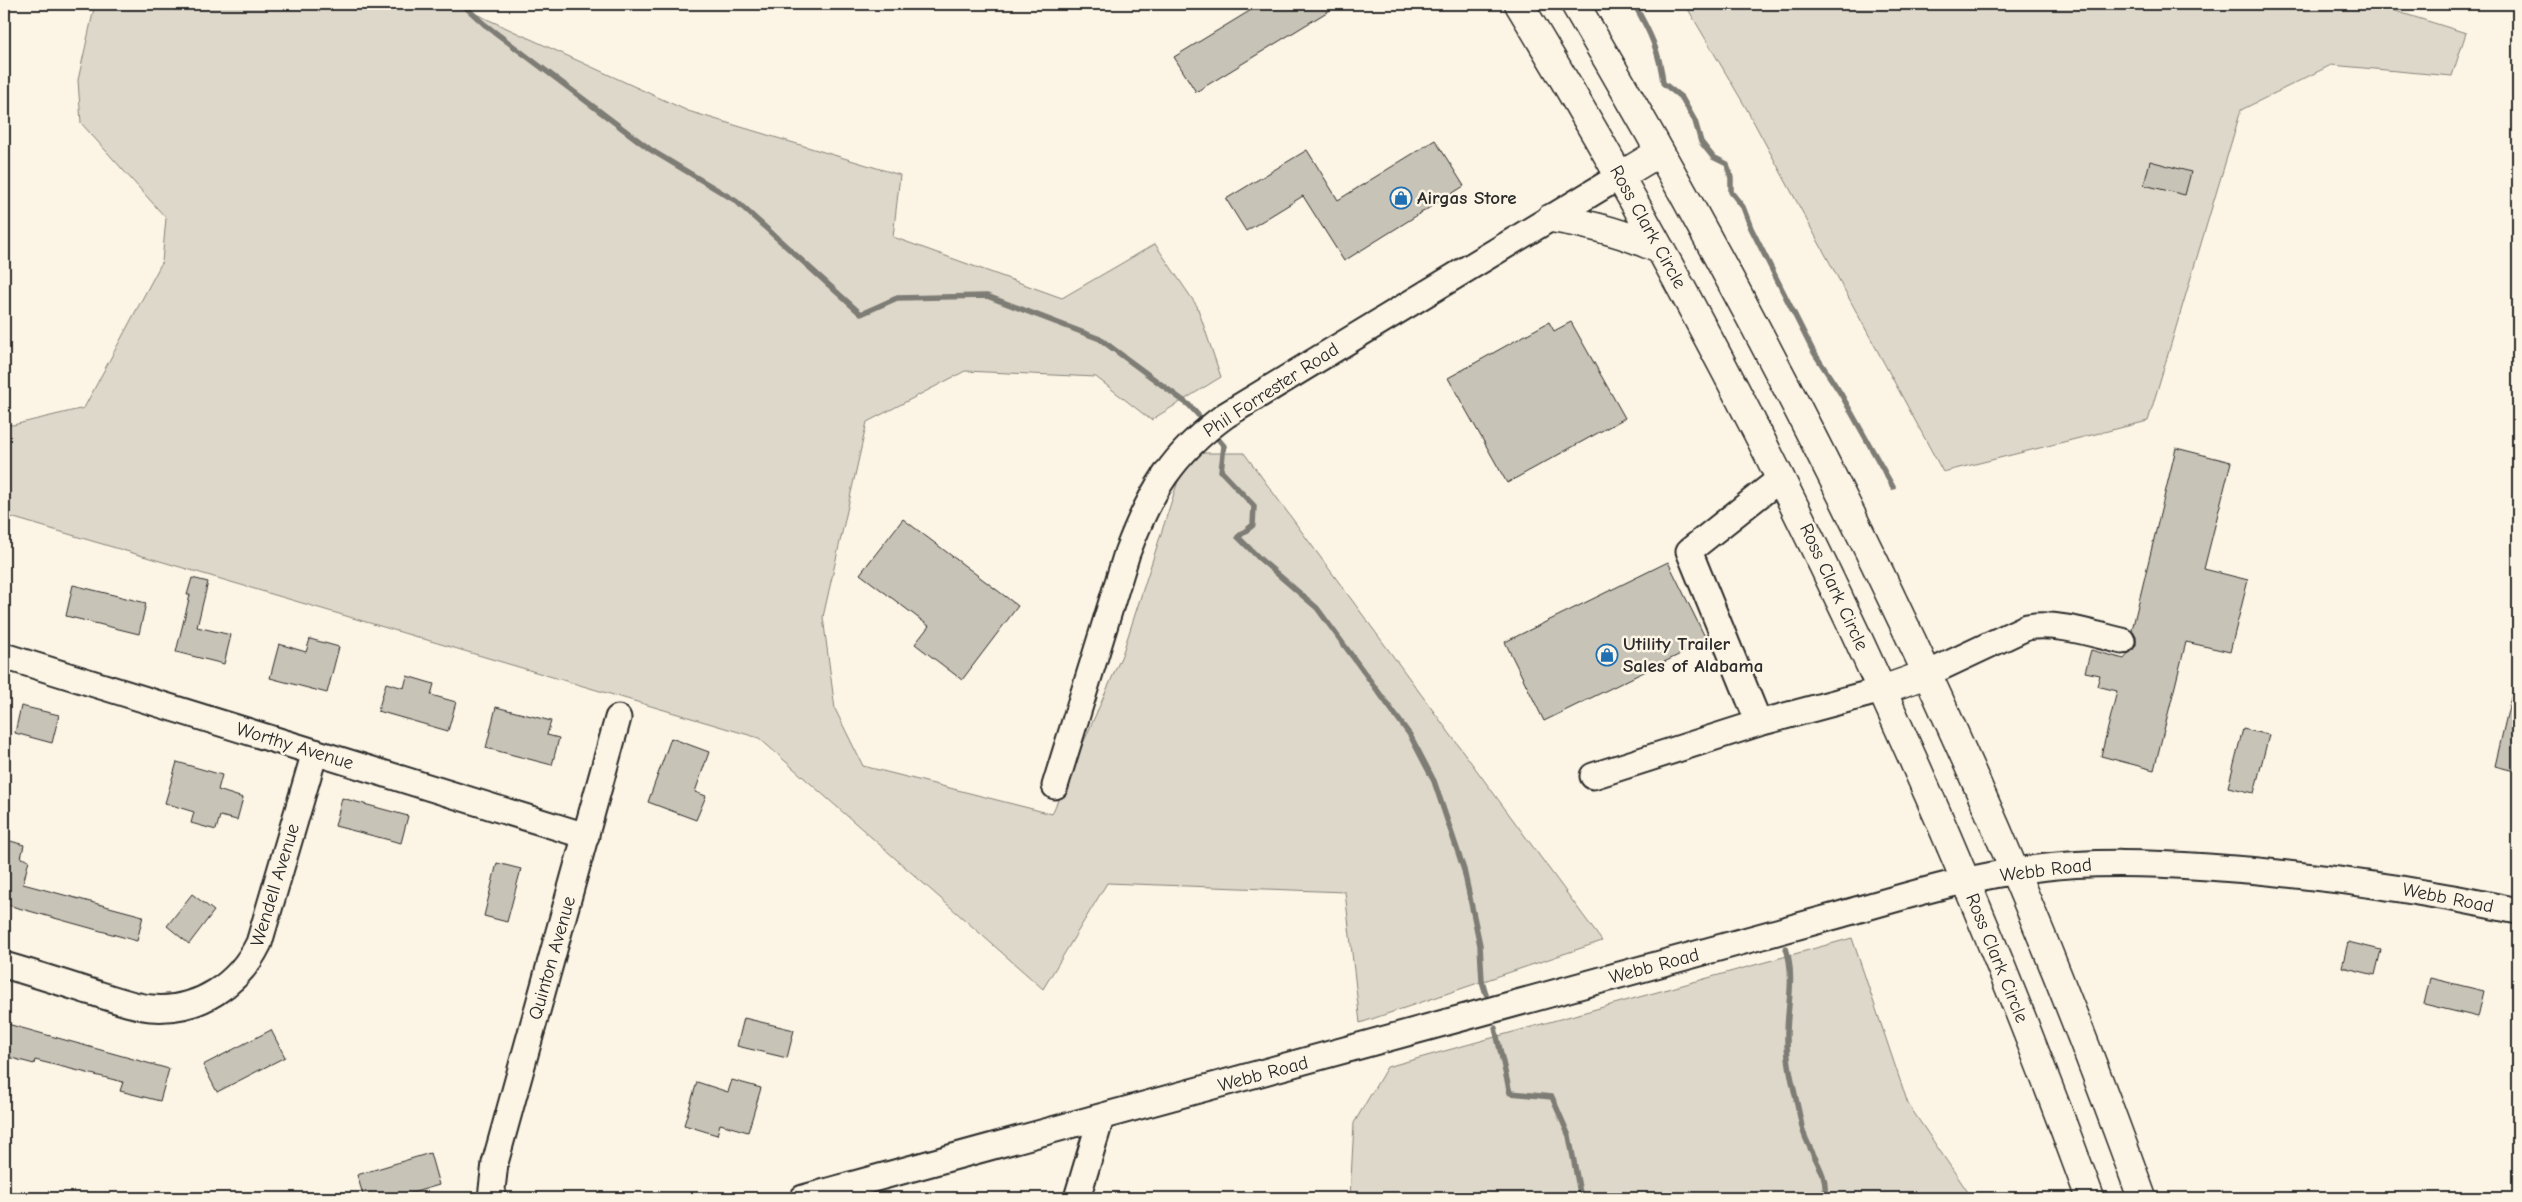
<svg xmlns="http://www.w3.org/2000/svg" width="2522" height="1202" viewBox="0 0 2522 1202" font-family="'Comic Neue',sans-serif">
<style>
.green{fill:#ded8ca;stroke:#84827a}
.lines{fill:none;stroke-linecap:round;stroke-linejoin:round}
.stream{stroke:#7d7b74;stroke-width:5.5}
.building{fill:#c8c3b7;stroke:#2b2b2b}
.minor-casing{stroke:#2b2b2b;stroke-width:29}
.highway-casing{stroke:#2b2b2b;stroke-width:31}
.minor{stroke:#fcf5e5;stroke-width:25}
.highway{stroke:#fcf5e5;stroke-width:28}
.labels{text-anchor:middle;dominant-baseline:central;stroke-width:5;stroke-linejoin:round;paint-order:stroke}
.poi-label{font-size:19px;font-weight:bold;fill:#2b2b2b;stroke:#fcf5e5;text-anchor:start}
.street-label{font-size:19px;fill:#2b2b2b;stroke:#fcf5e5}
</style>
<rect width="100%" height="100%" fill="#fcf5e5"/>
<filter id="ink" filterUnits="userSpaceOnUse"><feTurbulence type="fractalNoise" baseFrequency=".02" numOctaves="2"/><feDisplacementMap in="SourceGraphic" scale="10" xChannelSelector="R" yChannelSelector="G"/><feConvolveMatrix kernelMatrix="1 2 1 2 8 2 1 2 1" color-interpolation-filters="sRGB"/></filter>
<g filter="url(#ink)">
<path class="green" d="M95,4H454L688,111L900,175L893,237L1062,298L1155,244L1197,306L1221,377L1151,420L1096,377L965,371L867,422L823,617L835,709L863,766L1052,814L1122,655L1187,453H1244L1602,941L1360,1023L1345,892L1107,883L1043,989L759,738L4,515V424L13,425L84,408L162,262L166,218L81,123L78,80Z
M1685,4H2373L2466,33L2452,76L2331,65L2241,110L2148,421L1943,472L1745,106Z
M1852,938L1908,1104L1972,1198H1350L1354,1123L1387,1067Z"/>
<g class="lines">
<path class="stream" d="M462,4L484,24L651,150L736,201L861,314L897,298L987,296L1100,339L1189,405L1198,415
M1634,4C1649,30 1660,52 1663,83L1682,98L1695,121L1701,142L1713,157L1727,164L1731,178V192L1743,207L1751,228L1813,351L1841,394L1893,487
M1219,440L1224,446L1221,471L1254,506L1253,525L1238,537L1260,559L1317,608L1410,735L1434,781L1464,870L1480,945L1482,981L1486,994
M1786,948C1796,978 1786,1010 1787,1040C1787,1069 1797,1099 1802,1127C1807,1151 1831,1174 1824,1198
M1495,1028L1510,1093L1552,1097L1569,1136L1581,1198"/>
</g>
<path class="building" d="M1261,4H1340L1196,92L1174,57Z
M1435,140L1464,186L1344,261L1303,196L1246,231L1226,199L1307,150L1338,200Z
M2150,161L2191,172L2185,195L2144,185Z
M1549,322L1554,331L1571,322L1625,418L1507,483L1448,378Z
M2176,448L2231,462L2204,569L2248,580L2230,652L2186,642L2154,770L2101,756L2117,691L2097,686L2100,675L2085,672L2091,650L2124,659L2136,645V637L2132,630Z
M903,519L1018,606L962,680L915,644L929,626L860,574Z
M1668,562L1707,641L1544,721L1505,642Z
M192,578L208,582L197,627L231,635L224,664L176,652L190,595H187Z
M73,585L146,603L139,634L66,616Z
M310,639L339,647L327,693L270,678L279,644L306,652Z
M407,676L434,684L431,695L456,702L448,731L378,711L386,683L404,688Z
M2512,693L2518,694V772L2495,766Z
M21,706L59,715L52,743L15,733Z
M496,707L551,721L547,735L559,738L552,765L486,748Z
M2243,729L2269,735L2254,793L2228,787Z
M671,738L709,752L695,792L706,796L696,820L648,802Z
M177,762L222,775L218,790L243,798L237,820L220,816L216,830L191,823L194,812L165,803Z
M342,798L408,816L401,843L335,826Z
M4,839L24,845L21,858L29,860L23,884L143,916L137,941L4,904Z
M497,863L521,869L507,922L484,916Z
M192,894L214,911L189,944L167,926Z
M2348,942L2381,950L2375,975L2342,967Z
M2430,978L2484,991L2478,1017L2424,1004Z
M744,1018L794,1030L787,1058L737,1046Z
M4,1023L169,1069L160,1101L120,1091L123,1082L35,1060L34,1064L4,1056Z
M271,1030L285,1057L217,1092L203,1065Z
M732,1080L761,1088L748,1132L720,1124L717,1135L684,1125L697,1082L728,1092Z
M430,1153L439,1185L395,1198H364L357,1175Z"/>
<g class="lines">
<g class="minor-casing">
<path id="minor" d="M4,656L586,836
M1927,674L2027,627C2058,622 2092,634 2122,641
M1759,723L1689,551L1781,478
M1593,776L1759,723L1882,690
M1055,786L1127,553C1150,492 1172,454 1226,415L1620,176
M4,965C32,973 60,982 88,991C109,997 130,1006 151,1008C199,1012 239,984 259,943L315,752
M491,1198L495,1163L618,718
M803,1198L1839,915C1905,896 1970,876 2038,868C2094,861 2151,863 2208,867C2313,874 2416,889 2518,911
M1077,1198L1101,1118"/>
</g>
<g class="highway-casing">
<path id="highway" d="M1519,4C1748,383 1939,783 2090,1198
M1575,4C1798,383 1994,783 2142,1198
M1620,176L1660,152
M1551,218C1590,224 1625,233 1661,250
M1882,690L1927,674"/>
</g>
<use href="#minor" class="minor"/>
<use href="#highway" class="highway"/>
</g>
</g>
<defs>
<g id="shop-ring" transform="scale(1.125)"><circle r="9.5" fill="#fcf5e5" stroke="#1f6fb2" stroke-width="1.5"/><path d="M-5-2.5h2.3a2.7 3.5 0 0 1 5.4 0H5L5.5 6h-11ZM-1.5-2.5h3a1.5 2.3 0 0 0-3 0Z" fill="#1f6fb2"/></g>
</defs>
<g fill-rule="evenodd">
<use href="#shop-ring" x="1401" y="198"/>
<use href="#shop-ring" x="1607" y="655"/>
</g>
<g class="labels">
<g class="poi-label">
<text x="1417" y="198">Airgas Store</text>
<text x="1623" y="644">Utility Trailer<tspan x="1623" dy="22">Sales of Alabama</tspan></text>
</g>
<g class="street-label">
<text transform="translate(1648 227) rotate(61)">Ross Clark Circle</text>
<text transform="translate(1271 390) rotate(-33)">Phil Forrester Road</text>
<text transform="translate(1834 587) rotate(65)">Ross Clark Circle</text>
<text transform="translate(295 746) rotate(17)">Worthy Avenue</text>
<text transform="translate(2046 870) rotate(-7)">Webb Road</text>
<text transform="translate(275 885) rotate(-73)">Wendell Avenue</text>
<text transform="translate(2448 898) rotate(11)">Webb Road</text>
<text transform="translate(552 958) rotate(-74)">Quinton Avenue</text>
<text transform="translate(1997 958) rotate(68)">Ross Clark Circle</text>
<text transform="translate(1654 966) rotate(-15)">Webb Road</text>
<text transform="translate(1263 1074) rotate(-15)">Webb Road</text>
</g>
</g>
<rect width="2522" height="1202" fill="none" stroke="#fcf5e5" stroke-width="20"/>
<rect x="10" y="10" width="2502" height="1182" fill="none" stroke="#2b2b2b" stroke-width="2" filter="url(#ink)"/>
</svg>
